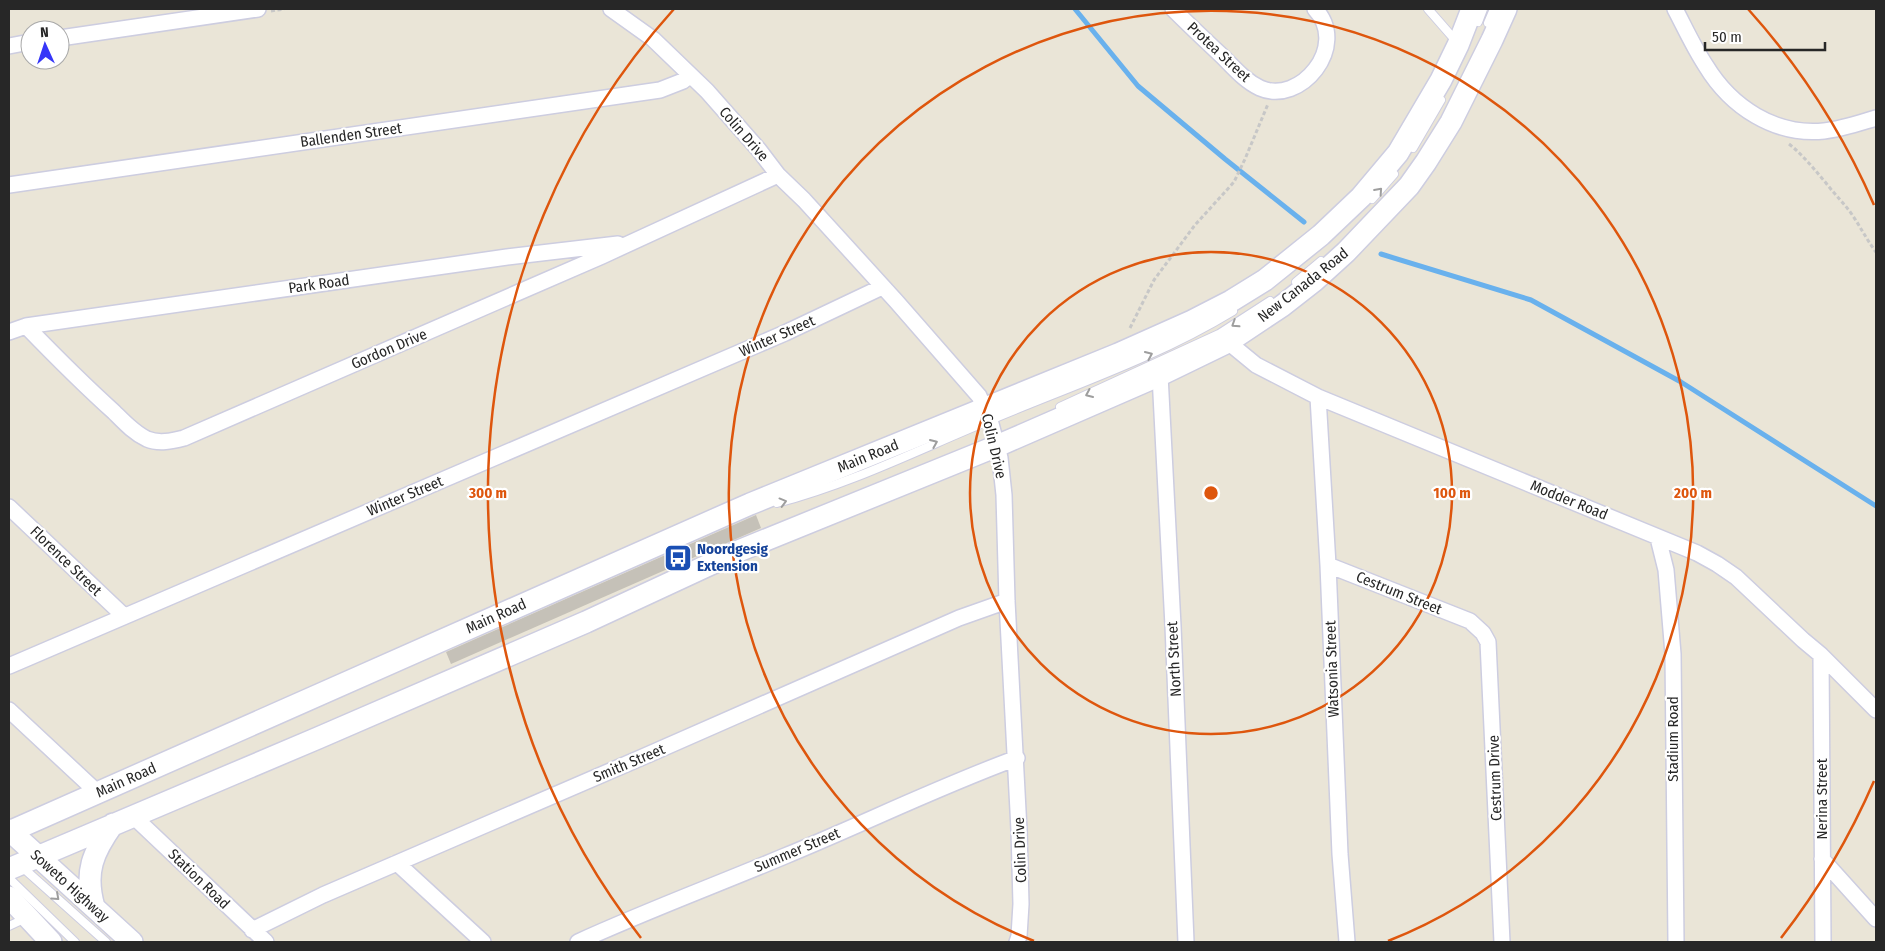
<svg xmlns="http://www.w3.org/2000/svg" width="1885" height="951" viewBox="0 0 1885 951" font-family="'Fira Sans Condensed',sans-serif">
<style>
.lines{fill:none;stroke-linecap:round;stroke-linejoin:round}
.stream{stroke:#69b1ed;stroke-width:5}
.building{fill:#c5c1b8}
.lane-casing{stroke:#cdcde0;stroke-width:10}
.street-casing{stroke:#cdcde0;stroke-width:18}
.secondary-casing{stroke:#cdcde0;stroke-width:24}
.path{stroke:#c7c7c7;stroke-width:3;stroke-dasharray:4 2.5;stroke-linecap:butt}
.lane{stroke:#fff;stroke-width:8}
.street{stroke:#fff;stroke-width:15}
.secondary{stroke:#fff;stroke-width:21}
.oneway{stroke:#9e9e9e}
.ring{fill:none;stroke:#de560d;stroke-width:2.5}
.labels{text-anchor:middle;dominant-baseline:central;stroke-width:4.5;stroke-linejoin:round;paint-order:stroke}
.street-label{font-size:15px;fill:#272727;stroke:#fff}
.transit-label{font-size:15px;font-weight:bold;fill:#164399;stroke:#fff;text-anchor:start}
.centre{fill:#de560d;stroke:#fff;stroke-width:2.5}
.ring-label{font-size:15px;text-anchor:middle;font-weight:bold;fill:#de560d;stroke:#fff;stroke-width:4.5;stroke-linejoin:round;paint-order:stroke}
</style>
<rect width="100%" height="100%" fill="#eae5d7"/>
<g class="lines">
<path class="stream" d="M1075,9L1138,86L1225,159L1304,222
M1381,254L1531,300L1681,382L1876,506"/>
</g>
<path class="building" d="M756,515L761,528L451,664L446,652Z"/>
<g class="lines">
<g class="lane-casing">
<path id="lane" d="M1428,9L1456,41
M1478,22L1483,9
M1488,23L1494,9
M1413,148L1441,100
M1372,199L1394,174
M1296,282L1321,261
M1060,407L1219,334L1270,301
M777,503C850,484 918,450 988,421C1071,386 1156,358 1233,311
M21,866L106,942
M9,878L75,942
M9,926L26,918"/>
</g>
<g class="street-casing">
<path id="street" d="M611,9L653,39L707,91L759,150L778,175L804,200L896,301L979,396L990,420L1000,458L1004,495L1007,601L1019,830L1021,904L1019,936L1017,942
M1173,9C1189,25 1206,41 1222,56C1234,68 1245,81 1260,88C1300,106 1350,46 1315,9
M1675,9C1685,28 1694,48 1706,66C1731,107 1775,136 1824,131C1842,129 1859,123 1876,118
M60,38L258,9
M9,46L30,42
M9,185L660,90L683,81L690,75
M26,326C55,356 84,385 114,412C124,422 134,433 147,439C159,444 172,441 184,438L602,256L778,175
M9,332L26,326L507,257L618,244
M1228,342L1256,365L1318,397L1697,553L1717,564L1736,577L1803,640L1821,655L1876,710
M1160,375L1173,626L1186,942
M1318,397L1328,565L1340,854L1347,942
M9,507L124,616
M1658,538L1666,570L1673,654L1676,942
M1328,565L1470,621L1483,633L1488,642L1502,942
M1821,655L1823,942
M9,666L785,333L882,287
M9,710L97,792
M132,815L266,942
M1822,859L1876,919
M397,863L483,942
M252,930L323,895L645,756L959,618L1007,601
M578,942C646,911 716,885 785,856C863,824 938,787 1017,758"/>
</g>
<g class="secondary-casing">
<path id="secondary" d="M9,830L132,942
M9,832L750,504L1118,354L1192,321L1231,301L1265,280L1321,235L1361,197L1398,153L1441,80L1458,45L1472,9
M9,869L318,738L586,622L741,550L997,446L1160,375L1228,342L1282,306L1314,281L1346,252L1409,186L1426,162L1451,122L1492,40L1506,9
M9,897L51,942
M94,907C84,872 93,852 113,824"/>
</g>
<path class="path" d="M271,11L284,9
M1789,144C1804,156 1814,169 1826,183C1835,195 1845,204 1853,216C1861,228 1867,240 1876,252
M1130,328L1154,280L1195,225L1234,182L1245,159L1268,104"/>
<use href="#lane" class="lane"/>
<use href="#street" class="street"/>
<use href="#secondary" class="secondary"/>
</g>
<defs><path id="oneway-chevron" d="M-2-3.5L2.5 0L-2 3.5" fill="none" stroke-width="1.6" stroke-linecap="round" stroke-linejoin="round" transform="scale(1.25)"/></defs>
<g class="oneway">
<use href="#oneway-chevron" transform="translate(1379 191) rotate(-48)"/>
<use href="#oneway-chevron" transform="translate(1235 324) rotate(147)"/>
<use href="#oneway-chevron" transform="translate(1149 355) rotate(-24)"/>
<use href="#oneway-chevron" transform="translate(1089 394) rotate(156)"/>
<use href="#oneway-chevron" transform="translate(934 443) rotate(-23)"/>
<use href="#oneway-chevron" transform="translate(783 502) rotate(-15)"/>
<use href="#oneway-chevron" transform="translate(56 897) rotate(42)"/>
</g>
<g class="ring">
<circle cx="1211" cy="493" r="241"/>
<path d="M1034 941A482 482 0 1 1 1388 941"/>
<path d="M1874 781A723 723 0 0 1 1781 938M641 938A723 723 0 0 1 674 9M1748 9A723 723 0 0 1 1874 205"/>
</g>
<defs>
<g id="bus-square" transform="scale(1.4375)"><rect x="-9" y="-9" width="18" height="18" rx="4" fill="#1a4fb4" stroke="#fff"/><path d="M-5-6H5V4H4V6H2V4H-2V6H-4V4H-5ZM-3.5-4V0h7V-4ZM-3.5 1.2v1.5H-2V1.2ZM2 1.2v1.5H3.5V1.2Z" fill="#fff"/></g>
</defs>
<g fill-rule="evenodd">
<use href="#bus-square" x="678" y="558"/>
</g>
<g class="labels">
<g class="street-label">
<text transform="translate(1219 52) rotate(43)">Protea Street</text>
<text transform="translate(744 134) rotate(49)">Colin Drive</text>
<text transform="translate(351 135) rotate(-8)">Ballenden Street</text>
<text transform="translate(319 284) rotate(-8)">Park Road</text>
<text transform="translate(1303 285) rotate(-38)">New Canada Road</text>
<text transform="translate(777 336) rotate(-24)">Winter Street</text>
<text transform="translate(389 349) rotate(-23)">Gordon Drive</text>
<text transform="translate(994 446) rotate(77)">Colin Drive</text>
<text transform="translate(868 456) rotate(-22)">Main Road</text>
<text transform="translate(405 496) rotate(-23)">Winter Street</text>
<text transform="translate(1569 500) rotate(22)">Modder Road</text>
<text transform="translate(66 561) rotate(44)">Florence Street</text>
<text transform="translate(1399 593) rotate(22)">Cestrum Street</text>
<text transform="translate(496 616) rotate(-24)">Main Road</text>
<text transform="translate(1174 659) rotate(-93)">North Street</text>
<text transform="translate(1332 669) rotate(-92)">Watsonia Street</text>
<text transform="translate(1673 739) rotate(-90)">Stadium Road</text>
<text transform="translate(629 763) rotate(-23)">Smith Street</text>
<text transform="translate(1495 778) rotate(-92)">Cestrum Drive</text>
<text transform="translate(126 780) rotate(-24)">Main Road</text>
<text transform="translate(1822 799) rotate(-90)">Nerina Street</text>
<text transform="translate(797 850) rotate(-23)">Summer Street</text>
<text transform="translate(1020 850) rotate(-92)">Colin Drive</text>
<text transform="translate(199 879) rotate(44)">Station Road</text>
<text transform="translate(70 886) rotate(42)">Soweto Highway</text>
</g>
<g class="transit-label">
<text x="697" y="549">Noordgesig<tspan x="697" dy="17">Extension</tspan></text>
</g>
</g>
<circle cx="1211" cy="493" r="8" class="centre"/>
<g class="ring-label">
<text x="1452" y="498">100 m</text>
<text x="1693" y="498">200 m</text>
<text x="488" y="498">300 m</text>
</g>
<rect width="1885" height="951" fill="none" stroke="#272727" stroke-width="20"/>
<g transform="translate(45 45) rotate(357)"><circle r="24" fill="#ffffff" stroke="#a9a9a9"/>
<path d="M0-4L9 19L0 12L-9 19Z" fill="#3636f8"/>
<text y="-8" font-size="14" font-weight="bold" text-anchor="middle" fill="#272727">N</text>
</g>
<path d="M1705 42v8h120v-8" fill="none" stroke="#272727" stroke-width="2.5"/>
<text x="1712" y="42" font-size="15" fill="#272727" stroke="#ffffff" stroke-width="4" paint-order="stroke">50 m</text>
</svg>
